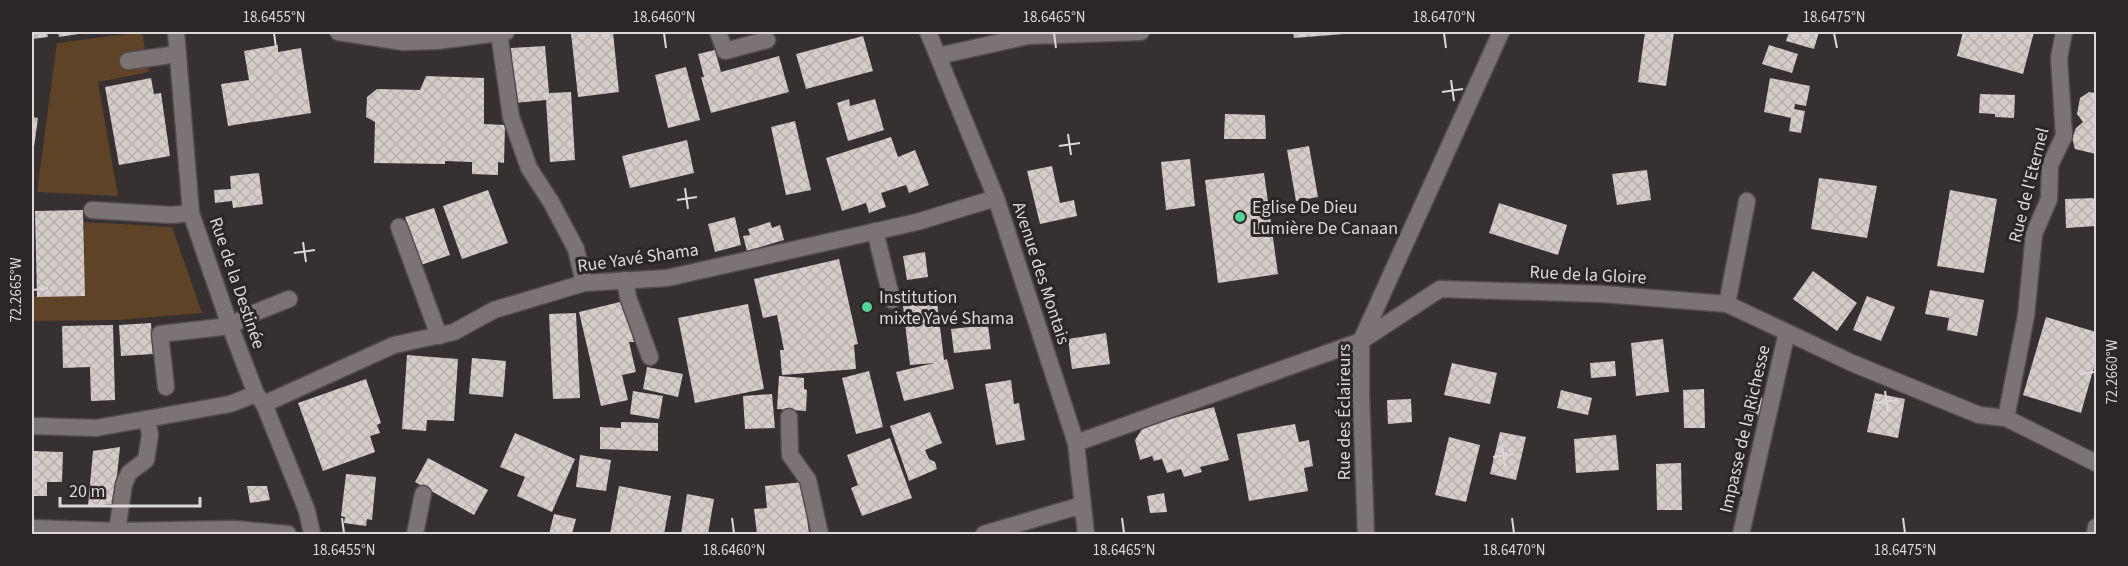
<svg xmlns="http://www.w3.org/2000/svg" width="2128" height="566" viewBox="0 0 2128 566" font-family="'Source Sans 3',sans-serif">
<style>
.green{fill:#5f4326}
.building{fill:url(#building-cross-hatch)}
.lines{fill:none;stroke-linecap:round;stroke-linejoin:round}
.service-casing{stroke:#534d4e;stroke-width:19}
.minor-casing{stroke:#534d4e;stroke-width:19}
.service{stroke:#7c7375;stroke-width:16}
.minor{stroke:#7c7375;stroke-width:16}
.ticks{fill:none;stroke:#dcd7d8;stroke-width:2}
.poi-dot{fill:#54d396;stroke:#2d2627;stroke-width:2}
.labels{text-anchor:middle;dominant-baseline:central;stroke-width:6;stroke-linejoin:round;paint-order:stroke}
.street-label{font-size:18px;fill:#dcd7d8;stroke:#2d2627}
.poi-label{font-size:18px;fill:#dcd7d8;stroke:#2d2627;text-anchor:start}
.neatline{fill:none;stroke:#dcd7d8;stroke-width:2}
.ticks-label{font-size:15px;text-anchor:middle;fill:#dcd7d8}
</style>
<defs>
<pattern id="building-cross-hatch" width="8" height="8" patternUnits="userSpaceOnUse" patternTransform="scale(1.5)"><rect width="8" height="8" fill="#d6ccca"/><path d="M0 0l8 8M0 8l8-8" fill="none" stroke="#b8b0af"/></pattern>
</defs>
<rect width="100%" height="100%" fill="#373031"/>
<path class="green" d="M142,32L149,72L98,82L118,196L37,192L57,43Z
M84,222L172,227L202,313L118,320L32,321V296H85Z"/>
<path class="building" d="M32,32H47L48,37L32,39Z
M58,32H85V33L59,37Z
M584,32H613L619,92L578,97L571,33Z
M1293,32H1356V33L1294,38Z
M1645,32H1674L1666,86L1638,82Z
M1789,32H1819L1814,49L1786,41Z
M1963,32H2034L2023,74L1957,56Z
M863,36L873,71L806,89L796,54Z
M278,45V52L301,48L311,113L228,126L221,84L249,80L244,51Z
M1769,45L1798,54L1792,73L1762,64Z
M545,46L549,93L571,92L575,160L550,162L546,100L514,103L511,48Z
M715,50L721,72L779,56L789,92L711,113L701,77H704L698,54Z
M686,67L700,120L668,128L655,75Z
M426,76L484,78V124L505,125L504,163L498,162V175L472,174V162L445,161V164L374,163L375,122L366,117L367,97L377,89L420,90Z
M151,78L154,94L161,93L170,156L119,165L105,87Z
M1770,78L1810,86L1806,106L1795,104L1794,109L1805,111L1801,133L1789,131L1791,118L1764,112Z
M2089,92L2096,93V154L2075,149L2072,138L2076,128L2083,122L2077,114L2080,98Z
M1980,94L2015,95L2014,118L1995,117V114L1979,113Z
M849,99L850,106L875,99L884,130L848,141L837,103Z
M1225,114L1265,115L1266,139H1224Z
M32,117L38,118L34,147H32Z
M795,121L811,190L786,195L771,127Z
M891,137L898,157L915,150L929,185L909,193L906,185L881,193L886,207L869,213L866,203L842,211L826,158Z
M687,140L694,173L630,188L622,156Z
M1309,146L1318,197L1296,201L1287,150Z
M1190,159L1195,206L1166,210L1161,162Z
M1052,166L1060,203L1074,200L1077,216L1040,224L1027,171Z
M1647,170L1651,200L1617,205L1612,174Z
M259,173L263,204L233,208L232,201L215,203L214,190L231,189L230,176Z
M1264,173L1278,274L1218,283L1205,180Z
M1819,178L1877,186L1867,238L1811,229Z
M488,190L508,243L462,259L443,206Z
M1950,190L1997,199L1984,273L1937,266Z
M2096,198V226L2066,228L2065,199Z
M1499,203L1567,225L1558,255L1489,233Z
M434,208L450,255L421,265L405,217Z
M83,210L85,296L37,297L35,211Z
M735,217L741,245L715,252L708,224Z
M770,222L772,228L780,225L784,240L747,251L743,236L750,235L748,229Z
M925,252L928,277L907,280L903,256Z
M839,259L858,344L854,345L856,369L782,375L780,350H784L777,315L763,318L754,279Z
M1813,271L1857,303L1837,331L1793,299Z
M1930,290L1984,300L1977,336L1947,330L1949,318L1925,314Z
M1867,296L1895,307L1881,341L1853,330Z
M624,301L634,342H629L636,372L622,375L628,400L601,406L579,312Z
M937,302L944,360L947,359L954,389L904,401L896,372L934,363L910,365L903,306Z
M748,304L764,389L695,403L678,318Z
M576,313L580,398L553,399L549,314Z
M2046,317L2096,332V360L2081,413L2023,395Z
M151,323L153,354L121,356L119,325Z
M113,325L115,400L91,401L90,367L63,368L62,326Z
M988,325L991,349L954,353L951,329Z
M1106,333L1110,364L1072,369L1068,339Z
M1663,339L1669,392L1636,396L1631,343Z
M407,355L458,359L454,421L427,420L426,431L402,429Z
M472,358L506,361L503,397L469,394Z
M1615,361L1616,376L1591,378L1590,363Z
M1452,363L1497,373L1490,404L1444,395Z
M647,367L683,374L678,397L643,389Z
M869,371L883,427L856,434L842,378Z
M779,376L804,378V389L807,390L806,411L777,409Z
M366,379L381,423L377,425L380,433L370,436L375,452L323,471L298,403Z
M1011,380L1014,404L1019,403L1025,440L996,445L985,384Z
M1704,389L1705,428H1684L1683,390Z
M1561,390L1592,398L1588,415L1557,408Z
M633,391L663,396L659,419L630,414Z
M1875,393L1905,399L1898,438L1867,432Z
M772,394L775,428L745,429L743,396Z
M1753,395L1775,402L1770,419L1747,411Z
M1411,399L1412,422L1388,424L1387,400Z
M1214,407L1229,460L1200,467L1202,472L1184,477L1181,469L1167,473L1162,459L1154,461L1152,456L1140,460L1135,440L1144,426Z
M930,412L942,443L925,450L929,459L935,462L937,469L909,481L890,426Z
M621,422L658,423V451L600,449V427L621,428Z
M1295,424L1299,442L1309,440L1313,466L1304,468L1308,491L1249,501L1237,434Z
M1500,432L1526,437L1516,480L1490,474Z
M515,433L575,459L552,512L517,496L525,477L500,467Z
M1616,435L1619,470L1576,473L1574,439Z
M1449,437L1480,445L1466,502L1435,495Z
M890,438L912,498L862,516L851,488L858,485L847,455Z
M120,447L114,504L88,506L93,451Z
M32,451L63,452L62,482H47V496H32Z
M580,455L611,460L606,491L576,487Z
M428,458L488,490L474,515L415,482Z
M1681,463L1682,510H1657L1656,464Z
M346,474L376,477L372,520L367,519L366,526L344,523L345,517L341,516Z
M803,482L809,534H757L754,509L767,508L765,486Z
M247,486H267L270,500L250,503Z
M619,486L671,496L664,534H610Z
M1164,493L1167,512L1150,513L1147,496Z
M687,494L714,499L708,534H681Z
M554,514L576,519L572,534H549Z"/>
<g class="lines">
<g class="service-casing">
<path id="service" d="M718,32L725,51L767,40
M128,61L178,54
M92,210L172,215L191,213
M399,227L439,336
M875,231L892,300
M625,280L628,297L650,357
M166,387L160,334L230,326L249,315L289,299
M789,417L790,455L808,480L820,534
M35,426L96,428
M117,531L124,484L129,473L146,460L150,435L147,419
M415,534L423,494"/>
</g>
<g class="minor-casing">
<path id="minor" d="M176,32L191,213L230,326L256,394L264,404L307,511L312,534
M338,32L403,42L437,41L506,32
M928,32L996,198L1076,443L1086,534
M499,33L511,117L529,168L551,202L576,249L584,283
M938,56L1028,36L1141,32
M1727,304L1747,201
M264,404L394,345L454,332L494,310L584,283L667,278L917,222L996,198
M2006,418L2026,316L2034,234L2049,199L2050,165L2064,136L2059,58L2064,32
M96,428L230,404L256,394
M1076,443L1361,341L1440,289L1603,294L1727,304L1852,363L1979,415L2006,418L2096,463
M32,528L117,531L235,529L288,534
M984,534L1082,505
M1366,534L1361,395V341L1501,32
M1741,534L1787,332
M2095,534L2096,527"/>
</g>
<use href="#service" class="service"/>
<use href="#minor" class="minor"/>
</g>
<path class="ticks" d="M274,33L276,48M664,33L666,48M1054,33L1056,48M1444,33L1446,48M1834,33L1837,48M1451,80L1454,101M1442,92L1463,89M1068,134L1071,155M1059,146L1080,143M685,188L688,209M677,200L697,197M303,242L306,262M294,253L315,250M33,290L48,288M2080,374L2095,372M1885,391L1888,412M1876,403L1897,400M1502,445L1505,466M1493,457L1514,454M342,518L344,533M732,518L734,533M1122,518L1124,533M1512,518L1514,533M1903,518L1905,533"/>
<g class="poi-dot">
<circle cx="1240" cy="217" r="6"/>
<circle cx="867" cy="307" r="6"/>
</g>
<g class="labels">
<g class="street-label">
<text transform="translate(2029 185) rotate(-76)">Rue de l'Eternel</text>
<text transform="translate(638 258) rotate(-8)">Rue Yavé Shama</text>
<text transform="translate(1041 273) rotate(72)">Avenue des Montais</text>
<text transform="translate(1588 275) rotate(3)">Rue de la Gloire</text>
<text transform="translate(237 283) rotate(71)">Rue de la Destinée</text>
<text transform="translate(1344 412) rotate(-90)">Rue des Éclaireurs</text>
<text transform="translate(1745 429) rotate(-77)">Impasse de la Richesse</text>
</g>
<g class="poi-label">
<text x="1252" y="207">Eglise De Dieu<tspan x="1252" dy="21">Lumière De Canaan</tspan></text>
<text x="879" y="297">Institution<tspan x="879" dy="21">mixte Yavé Shama</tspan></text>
</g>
</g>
<rect width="2128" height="566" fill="none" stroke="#2d2627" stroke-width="66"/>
<path d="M60 497v9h140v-9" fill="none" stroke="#dcd7d8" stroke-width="3"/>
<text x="69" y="497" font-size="18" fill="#dcd7d8" stroke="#2d2627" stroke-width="4.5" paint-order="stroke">20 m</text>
<rect x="33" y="33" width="2062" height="500" class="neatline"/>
<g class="ticks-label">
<text x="274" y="22">18.6455°N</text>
<text x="664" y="22">18.6460°N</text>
<text x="1054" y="22">18.6465°N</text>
<text x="1444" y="22">18.6470°N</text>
<text x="1834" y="22">18.6475°N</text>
<text transform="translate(16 290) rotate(-90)" y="5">72.2665°W</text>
<text transform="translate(2112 372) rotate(-90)" y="5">72.2660°W</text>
<text x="344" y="555">18.6455°N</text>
<text x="734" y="555">18.6460°N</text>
<text x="1124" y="555">18.6465°N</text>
<text x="1514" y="555">18.6470°N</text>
<text x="1905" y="555">18.6475°N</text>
</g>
</svg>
